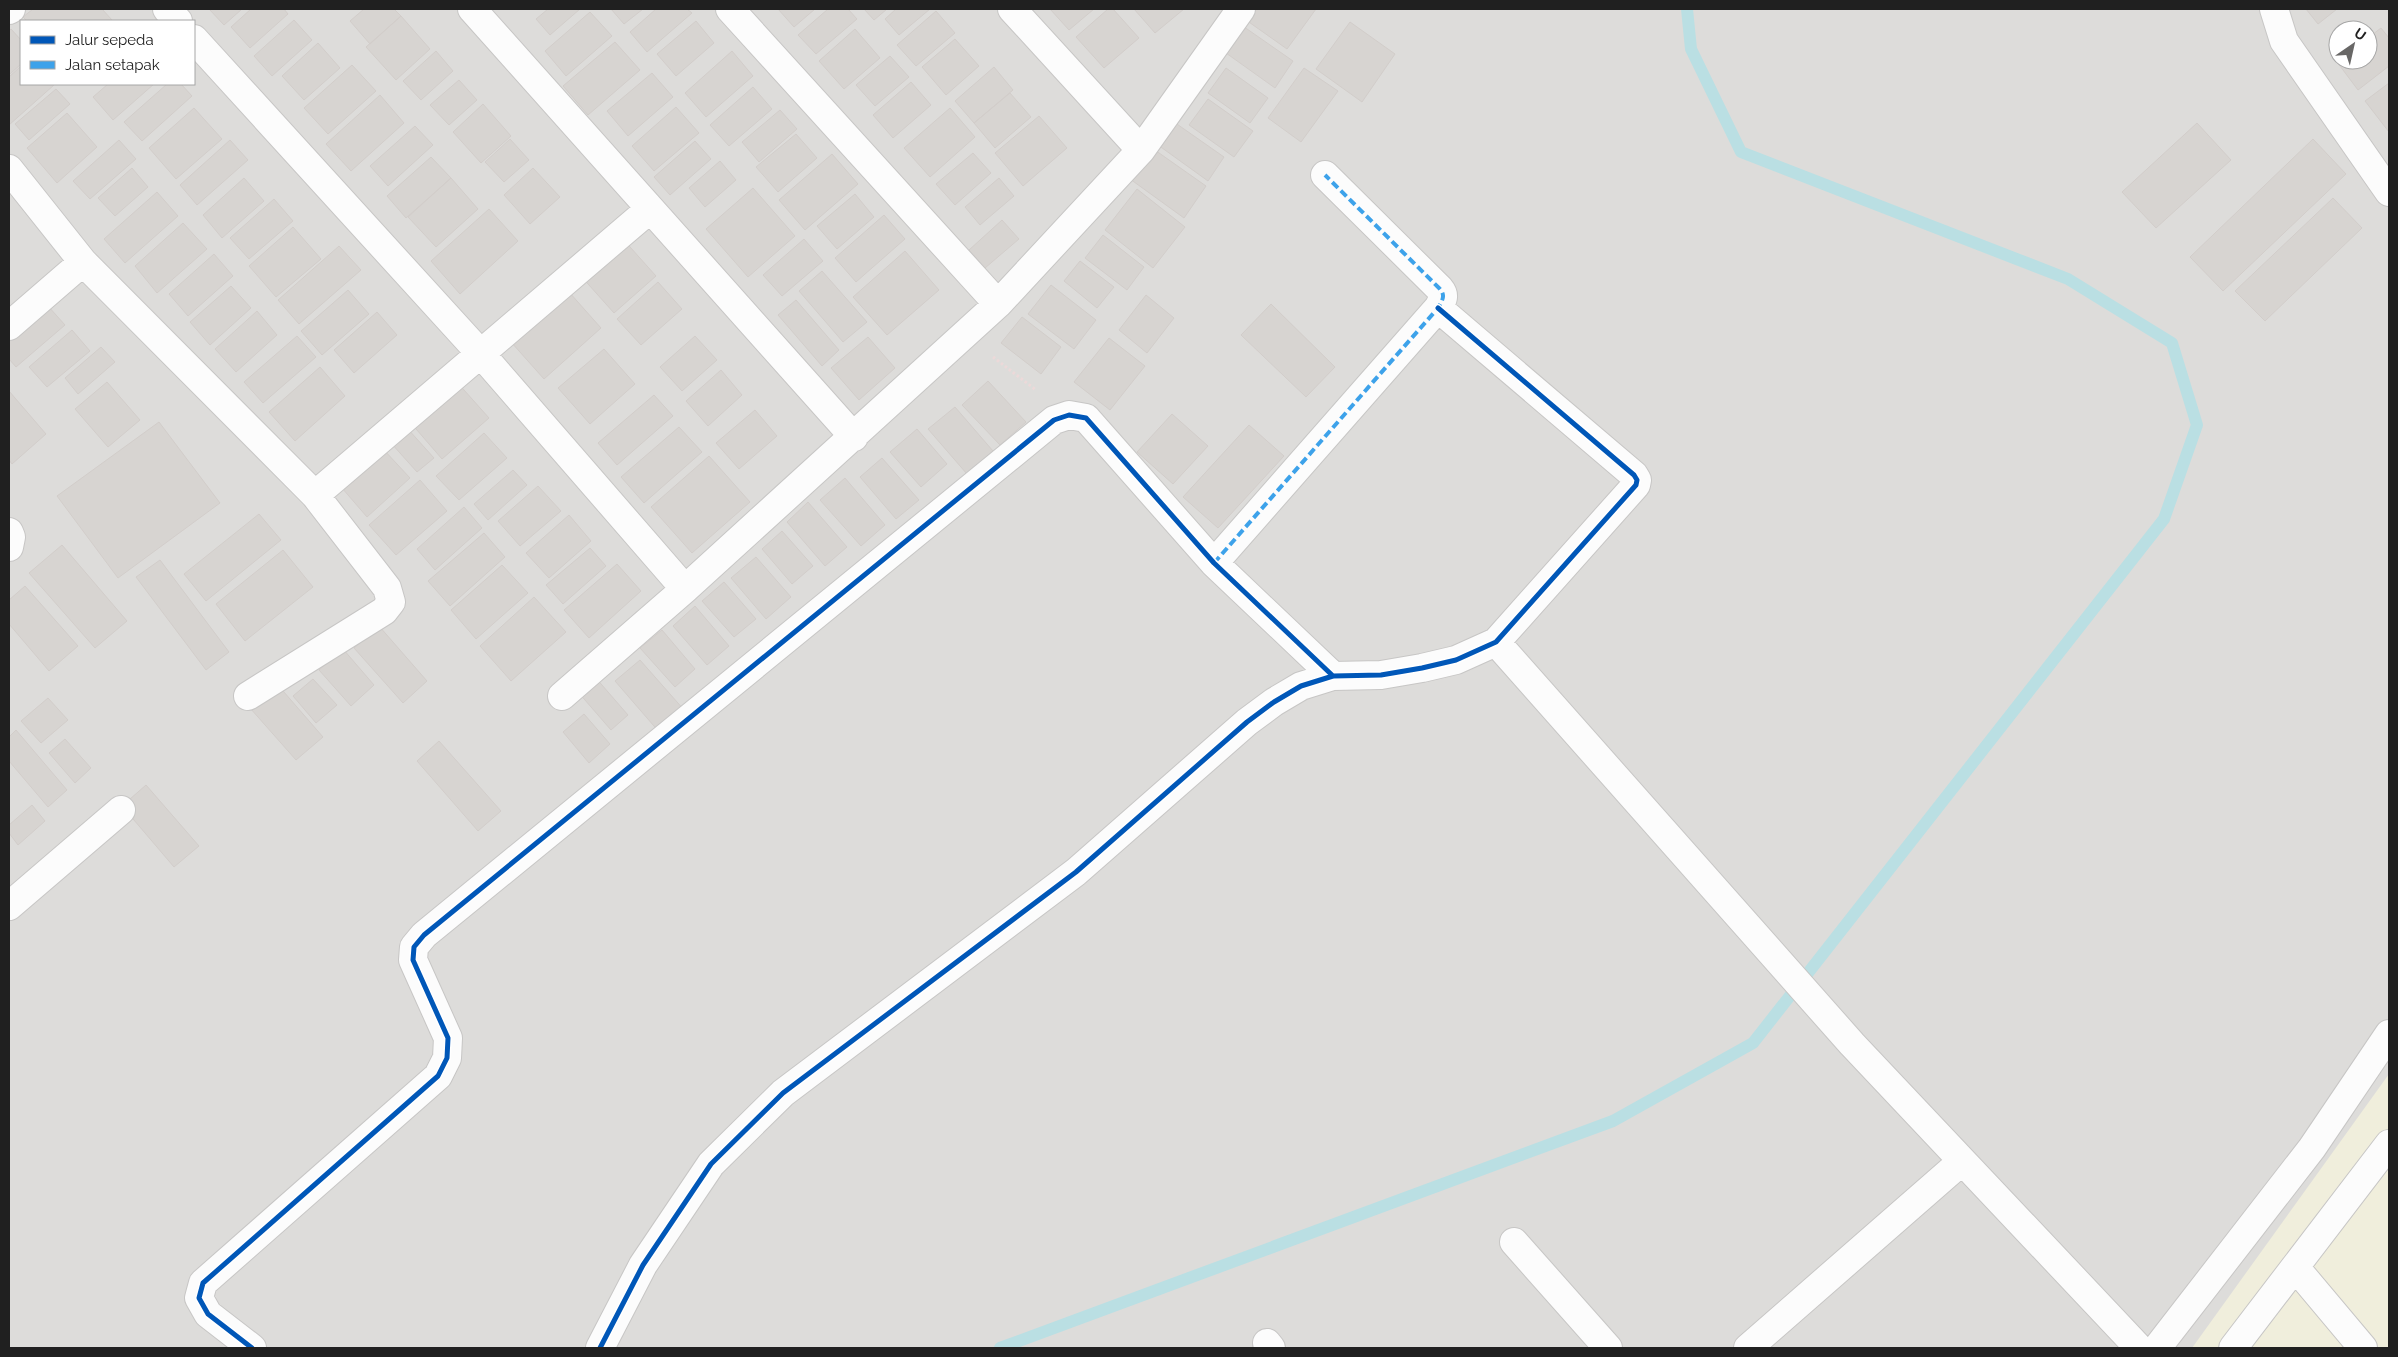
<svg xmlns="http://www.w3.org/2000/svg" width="2398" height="1357" viewBox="0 0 2398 1357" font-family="Raleway,sans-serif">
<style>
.residential{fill:#dddcda;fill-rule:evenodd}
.farmland{fill:#f0eedc}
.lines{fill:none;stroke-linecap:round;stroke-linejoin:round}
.stream{stroke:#badfe3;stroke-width:12}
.building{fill:#d7d4d1;stroke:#d2cdca}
.street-casing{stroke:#c7c6c5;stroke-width:30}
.path{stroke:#ecd9d9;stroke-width:3;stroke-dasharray:2.5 2.5;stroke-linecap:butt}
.street{stroke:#fcfcfc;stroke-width:28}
.quiet{stroke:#3da2ea;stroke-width:4;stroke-dasharray:8 4;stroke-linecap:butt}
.cycleway-casing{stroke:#fff;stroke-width:8}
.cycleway{stroke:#0057b8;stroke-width:5}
</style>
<rect width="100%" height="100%" fill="#eeece9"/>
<path class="residential" d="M9,9H2389V1348H9ZM21,21H194V84H21ZM2338,30H2368V60H2338Z"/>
<path class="farmland" d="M2389,1074V1348H2192Z"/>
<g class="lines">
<path class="stream" d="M1000,1348L1613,1121L1753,1043L2164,519L2197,425L2172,343L2068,279L1741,152L1691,49L1687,9"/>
</g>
<path class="building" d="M33,9H102L112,20L27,21L23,17Z
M209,9H242L224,25Z
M251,9H284L288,14L250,48L231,27Z
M364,9H394L401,16L370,44L350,21Z
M548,9H580L550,35L536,19Z
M611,9H643L624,24Z
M656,9H687L692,13L647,52L630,32Z
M778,9H815L794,27Z
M828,9H848L857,19L816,54L798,35Z
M864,9H887L874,20Z
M896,9H930L899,35L885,19Z
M1050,9H1094L1069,30Z
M1108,9H1113L1139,38L1104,68L1076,37Z
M1134,9H1184L1155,33Z
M1253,9H1316L1287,49L1246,20Z
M2306,9H2337L2318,24Z
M936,11L955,33L916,66L897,45Z
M590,12L612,36L566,76L545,51Z
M401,16L430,49L396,80L366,47Z
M294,20L312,40L272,76L254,56Z
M696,21L714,43L676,76L657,54Z
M1237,22L1293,61L1275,88L1219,48Z
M1350,22L1395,54L1362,102L1316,69Z
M2381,28L2389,38V66L2358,90L2337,62L2340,60H2368V38Z
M11,29L21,40V64L9,75V31Z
M855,29L880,58L844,89L819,61Z
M955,39L979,66L946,95L922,67Z
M615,42L640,70L588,115L563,86Z
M318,43L340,68L304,100L282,76Z
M436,51L453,71L421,100L403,81Z
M732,51L753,76L706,117L685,93Z
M890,56L909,77L875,106L856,85Z
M352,65L376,91L328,134L304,108Z
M21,66V84L54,85L9,125V77Z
M994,67L1013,90L974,123L955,101Z
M1226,68L1268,98L1250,123L1208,93Z
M1304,68L1338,91L1301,142L1268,118Z
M652,73L673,97L628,136L607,111Z
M459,80L477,100L449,125L430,105Z
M911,82L931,105L893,138L873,115Z
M2389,83V132L2365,101Z
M108,84H154L113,120L93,97Z
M167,84H181L192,96L142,141L124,122Z
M753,87L772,109L729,146L710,125Z
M56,89L70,104L29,140L15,124Z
M1010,93L1031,117L995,148L974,123Z
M380,95L404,123L351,171L326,144Z
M1208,99L1253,131L1234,157L1189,125Z
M483,104L511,136L481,163L453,132Z
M676,107L699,133L654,171L632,146Z
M194,108L222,139L176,179L149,148Z
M950,108L975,137L930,177L904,148Z
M780,110L797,129L759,162L742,142Z
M67,113L97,147L57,183L27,148Z
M1039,116L1067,148L1023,186L995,153Z
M1174,122L1224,157L1208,181L1158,145Z
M2197,123L2231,160L2156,228L2122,192Z
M415,126L433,145L388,186L370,166Z
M796,134L817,158L778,192L756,167Z
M510,139L529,160L504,182L485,162Z
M2313,139L2346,174L2223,291L2190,257Z
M119,140L136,159L90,199L73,181Z
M230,140L248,160L197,205L180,185Z
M695,141L711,159L670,195L654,177Z
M1152,148L1206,186L1184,218L1130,179Z
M973,153L991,173L955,205L936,184Z
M832,154L858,184L805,230L779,200Z
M431,157L451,178L406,218L387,196Z
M720,161L736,180L705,207L689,188Z
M132,168L148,187L115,216L98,198Z
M533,168L560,197L530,224L504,195Z
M244,178L264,201L222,238L203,215Z
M451,178L478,209L436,247L408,217Z
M999,178L1014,196L980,225L965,207Z
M753,188L795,236L748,277L706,229Z
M1137,189L1185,227L1153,268L1105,230Z
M157,192L178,216L125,263L104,239Z
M855,194L874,217L837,249L817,226Z
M2333,198L2362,228L2265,321L2235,291Z
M274,199L293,221L249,259L230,238Z
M489,209L518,241L460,294L431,261Z
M884,215L905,239L856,282L835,258Z
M1002,220L1019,239L985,268L969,250Z
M183,223L207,249L157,293L135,266Z
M293,227L321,259L276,297L249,266Z
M1103,235L1144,267L1127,290L1085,258Z
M622,238L656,276L614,313L580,275Z
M804,239L823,261L782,296L763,275Z
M339,246L361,270L299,324L278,300Z
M905,251L939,290L887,335L853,297Z
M214,254L233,276L188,316L169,294Z
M1080,261L1114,287L1097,308L1064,281Z
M822,271L867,322L843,342L799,291Z
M658,282L682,309L641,345L617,319Z
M1051,285L1096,320L1074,349L1028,314Z
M231,286L251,308L210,345L190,322Z
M348,290L369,314L322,355L301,331Z
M569,292L601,328L544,379L511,342Z
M1146,295L1174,318L1147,353L1119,330Z
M796,300L839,350L822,366L778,315Z
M1271,304L1335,367L1306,397L1241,335Z
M48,306L65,325L16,367L9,359V339Z
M257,311L277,335L236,372L215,349Z
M377,312L397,335L354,373L334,350Z
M1022,317L1061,347L1041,374L1001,343Z
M72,330L90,351L47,387L29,367Z
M297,336L316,357L263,403L244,382Z
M695,336L717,360L682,391L660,367Z
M868,337L895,368L859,400L831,368Z
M1109,338L1145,366L1110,410L1074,382Z
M101,347L115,362L78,394L65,378Z
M604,349L635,384L590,424L558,388Z
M320,367L345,396L295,441L269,412Z
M721,370L742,395L708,426L686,401Z
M456,381L489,418L442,459L410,422Z
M988,381L1026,422L1000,445L962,405Z
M107,382L140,420L108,447L75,409Z
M9,391L46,434L12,464L9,460Z
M654,395L673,416L617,465L598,443Z
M955,407L993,451L967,474L928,429Z
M755,410L777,436L739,469L716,443Z
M1172,414L1208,446L1173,484L1137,452Z
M159,422L220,503L118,578L57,496Z
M1249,425L1284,456L1218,528L1183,497Z
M679,427L702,452L644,503L621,477Z
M407,428L434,458L417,472L391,443Z
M917,429L947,464L921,487L890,452Z
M484,433L507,458L459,500L436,476Z
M384,450L410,478L367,517L342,488Z
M709,456L750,502L692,553L651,507Z
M882,458L919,500L896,519L860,477Z
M513,470L527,485L488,520L474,504Z
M845,478L885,525L861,546L820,500Z
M420,480L447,511L396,555L369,525Z
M538,486L561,511L520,546L498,521Z
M808,502L847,547L825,566L787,522Z
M464,507L482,528L435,570L417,549Z
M259,514L281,540L206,601L184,574Z
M569,515L591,541L549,578L526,553Z
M782,531L813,566L792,584L762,549Z
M484,533L505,557L450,606L428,581Z
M62,545L127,621L95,648L29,573Z
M590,548L606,566L563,604L546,585Z
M283,550L313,587L245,641L216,604Z
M756,557L791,597L766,619L731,578Z
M160,560L229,652L206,670L136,577Z
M617,564L641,591L589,638L564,610Z
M502,565L528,593L476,639L451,610Z
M724,582L756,619L734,637L702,601Z
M25,586L78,646L49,671L9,624V600Z
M534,597L566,632L511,681L480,646Z
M695,606L729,646L707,665L673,626Z
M379,626L427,681L403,703L354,648Z
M662,630L695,669L675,687L640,648Z
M343,649L374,685L351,706L319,670Z
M640,660L685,711L660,733L615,681Z
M595,677L628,715L611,730L578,692Z
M313,679L337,705L316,723L293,696Z
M277,684L323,737L296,760L250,708Z
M48,698L68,720L41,743L21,721Z
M584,714L610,744L589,763L563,732Z
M16,730L67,790L48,807L9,761V737Z
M65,739L91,768L75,783L49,753Z
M439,741L501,811L478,831L417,761Z
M146,785L199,846L174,867L122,806Z
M32,805L45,821L18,845L9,833V825Z"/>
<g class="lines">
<g class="street-casing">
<path id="street" d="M167,9L178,21
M472,9L854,437
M730,9L998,304
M1012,9L1141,150
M2274,9L2284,41L2389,192
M9,10L11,9
M194,39L481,354L685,589
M9,169L83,262L315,495L387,588L391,602L384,611L248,696
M9,326L83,262
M315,495L650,209
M9,532L11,537L9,547
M1214,563L1438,308C1442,301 1446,296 1440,289L1325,175
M1496,642L1852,1044L2139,1348
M562,696L685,589L998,304L1141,150L1241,9
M9,906L121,810
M1514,1242L1608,1348
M2295,1267L2363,1348
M1267,1343L1271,1348
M252,1348L208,1314L199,1298L203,1283L438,1076L447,1058L448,1038L413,960L414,947L424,935L1054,420L1069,415L1086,418L1214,563L1333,676
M600,1348L643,1265L711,1164L783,1093L1076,872L1247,722L1274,702L1301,686L1333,676L1381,675L1422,668L1456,660L1496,642L1636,485L1637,480L1634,475L1438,308
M1748,1348L1961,1162
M2157,1348L2312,1148L2389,1034
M2233,1348L2389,1144"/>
</g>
<path class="path" d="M993,357L1036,390"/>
<use href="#street" class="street"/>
<path class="quiet" d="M1214,563L1438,308C1442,301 1446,296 1440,289L1325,175"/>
<g class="cycleway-casing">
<path id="cycleway" d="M252,1348L208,1314L199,1298L203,1283L438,1076L447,1058L448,1038L413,960L414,947L424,935L1054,420L1069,415L1086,418L1214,563L1333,676
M600,1348L643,1265L711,1164L783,1093L1076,872L1247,722L1274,702L1301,686L1333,676L1381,675L1422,668L1456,660L1496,642L1636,485L1637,480L1634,475L1438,308"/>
</g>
<use href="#cycleway" class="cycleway"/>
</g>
<rect width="2398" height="1357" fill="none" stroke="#202020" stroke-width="20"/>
<rect x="20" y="20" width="175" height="65" fill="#ffffff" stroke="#a6a6a6"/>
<rect x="30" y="36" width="25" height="8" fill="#0057b8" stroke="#a6a6a6"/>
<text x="65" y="45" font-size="15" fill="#202020">Jalur sepeda</text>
<rect x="30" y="61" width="25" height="8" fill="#3da2ea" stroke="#a6a6a6"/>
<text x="65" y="70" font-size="15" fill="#202020">Jalan setapak</text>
<g transform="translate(2353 45) rotate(34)"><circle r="24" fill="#ffffff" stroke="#a6a6a6"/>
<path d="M0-4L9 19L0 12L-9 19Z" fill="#686766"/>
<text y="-8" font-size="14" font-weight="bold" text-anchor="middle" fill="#202020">U</text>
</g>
</svg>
